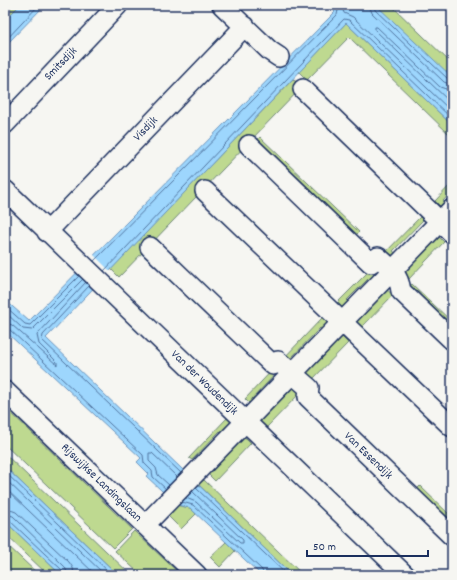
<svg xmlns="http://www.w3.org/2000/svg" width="457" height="580" viewBox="0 0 457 580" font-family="Dekko,sans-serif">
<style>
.green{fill:#bed990;stroke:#6c8477}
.water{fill:#9dd6fd;stroke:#6993bd}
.pier{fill:#f6f6f2}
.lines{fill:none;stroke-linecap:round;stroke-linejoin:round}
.shore{stroke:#4f729e;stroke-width:1}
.street-casing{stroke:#1b2f5e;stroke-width:22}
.street{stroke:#f6f6f2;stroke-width:19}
.labels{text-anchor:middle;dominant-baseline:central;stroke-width:3;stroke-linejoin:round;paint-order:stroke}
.street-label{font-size:12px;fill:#1b2f5e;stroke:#f6f6f2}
</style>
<rect width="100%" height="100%" fill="#f6f6f2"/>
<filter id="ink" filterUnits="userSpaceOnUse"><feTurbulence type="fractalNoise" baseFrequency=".025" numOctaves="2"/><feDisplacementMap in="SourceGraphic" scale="8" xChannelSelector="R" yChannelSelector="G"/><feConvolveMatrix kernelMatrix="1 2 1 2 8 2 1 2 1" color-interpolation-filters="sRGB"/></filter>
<g filter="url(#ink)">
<path class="green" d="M5,5H20L5,20Z
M374,5H391L452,64V79Z
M346,23L452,125V137L349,37L307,80L299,72Z
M293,79L302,87L119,277L111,269Z
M260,137L359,232L351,240L252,145Z
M452,183V191L443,201L447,204L443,209L435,201Z
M420,217L423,220L393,251L398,255L389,264L381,257Z
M437,235L444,242L408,280L400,273Z
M378,262L384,269L371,282L368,279L347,300L351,304L345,310L337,303Z
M412,284L452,322V337L405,291Z
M385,288L393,295L362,327L354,320Z
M322,318L329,325L324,331L320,328L291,358L294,361L282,360Z
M341,336L348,343L310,382L302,375Z
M278,364L280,369L252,399L255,403L252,406L245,399Z
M294,384L302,391L265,429L258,421Z
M5,407L132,529L113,548L5,445Z
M227,418L234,425L225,436L220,431L192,460L189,458Z
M243,438H246L251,443L215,481L208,474Z
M5,454L131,575H118L5,467Z
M204,480L303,575H292L198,484Z
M420,486L452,517V533L412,494Z
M176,505L190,508L196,514L181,529L167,515Z
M5,521L61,575H48L5,534Z
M134,531L181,575H141L115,551Z
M226,542L235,551L220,567L210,557Z
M5,543L39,575H5Z"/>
<path class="water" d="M20,5H45L5,46V20Z
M328,5H376L452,77V125L346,23L46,338L292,575H261L190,508L177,505L146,476L149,474L137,462L141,458L5,331V300L29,321L335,12Z
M5,467L118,575H61L5,521Z"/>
<path class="pier" d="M93,254L111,272L94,290L75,272Z"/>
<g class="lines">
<path class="shore" d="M341,5L344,13L353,17L452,112
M369,5L372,13L444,82L452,85
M374,5L375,10L448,79L452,80
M5,41L39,5
M452,91L440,87L377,27H375V30L452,104
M94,261L337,15L338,10L334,5
M104,271L344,19L349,20L452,119
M89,286L43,335L42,340L181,473
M5,306L25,324L30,325L79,276
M5,312L23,329L32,330L83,279
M5,323L12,325L57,365V362L39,344L37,335L86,282
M5,328L9,329L143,455L144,463L152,471L153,477L166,489
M5,472L112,575
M5,479L105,575
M169,485L158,475L156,468L149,461V453H152L177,477
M5,488L96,575
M196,488L287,575
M186,498L196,502L240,543H243V540L192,491
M182,502L193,505L262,570L264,575
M5,508L16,512L69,562L73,568L74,575
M5,514L13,516L65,567L68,575
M5,519L9,520L62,570L63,575"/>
<g class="street-casing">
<path id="street" d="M222,5L270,51L279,57
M303,89L452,233
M5,124L118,5
M249,145L371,263L378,257C390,267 399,275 401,291L452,340
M5,190L405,575
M205,191L452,427
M47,232L245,26
M150,247L273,365L278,361L309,388L308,397L452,536
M5,391L197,575
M145,525L452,209"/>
</g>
<use href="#street" class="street"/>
</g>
</g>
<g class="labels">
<g class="street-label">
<text transform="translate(61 64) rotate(-46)">Smitsdijk</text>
<text transform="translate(146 129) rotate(-46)">Visdijk</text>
<text transform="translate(204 383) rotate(44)">Van der Woudendijk</text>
<text transform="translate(368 456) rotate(44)">Van Essendijk</text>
<text transform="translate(101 483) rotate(44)">Rijswijkse Landingslaan</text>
</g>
</g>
<rect width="457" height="580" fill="none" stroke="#f6f6f2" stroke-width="20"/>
<rect x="10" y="10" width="437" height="560" fill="none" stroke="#1b2f5e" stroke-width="1.5" filter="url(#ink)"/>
<path d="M307 550v6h121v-6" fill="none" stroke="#1b2f5e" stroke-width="2"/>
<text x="313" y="550" font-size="12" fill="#1b2f5e" stroke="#f6f6f2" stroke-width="3" paint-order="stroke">50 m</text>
</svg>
